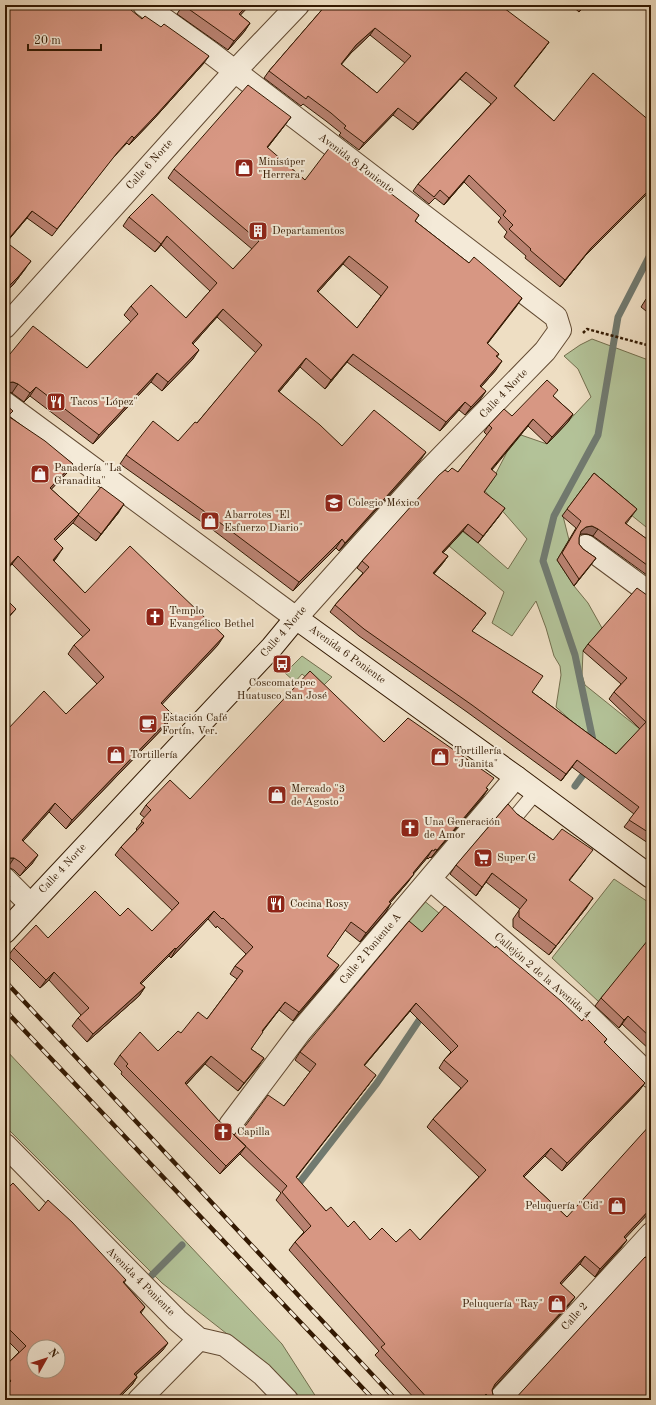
<svg xmlns="http://www.w3.org/2000/svg" width="656" height="1405" viewBox="0 0 656 1405" font-family="'Old Standard TT',serif">
<style>
.green{fill:#b3c298;stroke:#736e4d}
.lines{fill:none;stroke-linecap:round;stroke-linejoin:round}
.stream{stroke:#717a70;stroke-width:7}
.lane-casing{stroke:#624a32;stroke-width:16}
.street-casing{stroke:#624a32;stroke-width:24}
.secondary-casing{stroke:#331902;stroke-width:24}
.path{stroke:#331902;stroke-width:2.5;stroke-dasharray:3 2;stroke-linecap:butt}
.lane{stroke:#f4ead8;stroke-width:14}
.street{stroke:#f4ead8;stroke-width:22}
.secondary{stroke:#f4ead8;stroke-width:22}
.rail-casing{stroke:#331902;stroke-width:4.5}
.rail{stroke:#f4ead8;stroke-width:3;stroke-dasharray:9;stroke-linecap:butt}
.wall{fill:#b98271;stroke:#331902;fill-rule:evenodd}
.shaded-wall{fill:#966a5c;stroke:#331902}
.building{fill:#d79783;stroke:#331902;fill-rule:evenodd}
.labels{text-anchor:middle;dominant-baseline:central;stroke-width:4;stroke-linejoin:round;paint-order:stroke}
.poi-label{font-size:11px;fill:#331902;stroke:#f4ead8;text-anchor:start}
.street-label{font-size:11px;fill:#331902;stroke:#f4ead8}
</style>
<rect width="100%" height="100%" fill="#eedec3"/>
<filter id="stains"><feTurbulence type="fractalNoise" baseFrequency=".005" numOctaves="4"/><feColorMatrix values="0 0 0 0 .2 0 0 0 0 .09 0 0 0 0 .02 0 0 0 .5 -.17"/></filter>
<radialGradient id="worn" r=".72"><stop offset=".6" stop-color="#630" stop-opacity="0"/><stop offset="1" stop-color="#630" stop-opacity=".3"/></radialGradient>
<path class="green" d="M592,339L651,361V531L589,481L563,516L569,540L557,560L574,586L588,603L602,628L583,651L582,675L585,685L641,730L613,759L556,707L561,675L560,666L554,656L546,628L536,601L512,636L492,623L504,592L449,546L462,531L478,543L508,569L527,539L485,491L492,481L507,452L521,435L547,444L591,397L578,369L564,356L580,345Z
M302,656L332,677L320,689L302,674L295,682L285,673Z
M614,879L651,904V954L599,1002L552,958Z
M422,899L440,914L416,940L401,926Z
M5,1049L282,1344L318,1400H301L268,1366L162,1283L5,1126Z"/>
<g class="lines">
<path class="stream" d="M594,745L575,655L543,561L554,516L598,435L618,317L651,253
M575,786L588,768
M296,1187L377,1083L424,1013
M144,1283L182,1245"/>
<g class="lane-casing">
<path id="lane" d="M516,816L536,792"/>
</g>
<g class="street-casing">
<path id="street" d="M5,327L235,71L298,5
M5,403L296,618L425,474L545,351L560,330L556,317L211,53L144,5
M586,546L651,594
M5,879L30,904
M430,879L578,1006L651,1077
M230,1125L300,1032L516,777
M5,1145L177,1320L199,1339L225,1345L262,1374L287,1400
M139,1400L199,1339
M499,1400L651,1234"/>
</g>
<g class="secondary-casing">
<path id="secondary" d="M5,932L272,647L296,618L516,777L651,877"/>
</g>
<path class="path" d="M583,333L587,329L651,346"/>
<use href="#lane" class="lane"/>
<use href="#street" class="street"/>
<use href="#secondary" class="secondary"/>
<g class="rail-casing">
<path id="rail" d="M5,981L396,1400
M5,1010L374,1400"/>
</g>
<use href="#rail" class="rail"/>
</g>
<path class="wall" d="M5,5L142,19L204,63L152,121L129,145L127,143L111,160L52,236L27,218L6,243L26,268L13,285L5,292Z
M183,5H250L240,15L250,23L244,32L228,50L177,14Z
M326,5L549,42L514,86L554,121L651,122V190L585,256L560,287L525,258L526,256L504,237L507,232L498,222L501,218L464,182L444,205L435,198L429,204L413,191L418,184L491,104L460,79L413,130L393,115L359,150L339,135L341,133L326,121L303,104L301,106L264,78L269,71ZM370,35L405,63L377,93L341,64L351,53Z
M571,5H586L579,12Z
M285,125L267,148L305,180L419,215L415,221L469,263L522,298L487,344L499,354L497,357L496,370L481,387L480,400L465,415L459,410L440,431L347,362L325,389L300,367L279,392L342,446L420,461L339,551L336,548L293,591L213,530L120,464L126,455L178,441L197,423L256,353L217,317L193,344V359L162,391L151,382L93,444L30,396L24,402L12,393L7,391L5,360L87,368L131,322L124,315L131,306L186,318L210,291L161,245L155,252L123,226L129,217L233,269L252,249L168,178L174,169ZM343,264L381,296L357,328L318,292Z
M651,294V315L641,307L646,299Z
M553,396L573,414L568,422L547,444L528,426L492,470L484,492L500,515L478,543L463,531L443,553L448,556L443,563L434,574L486,613L472,631L532,692L616,754L640,729L609,699L614,692L621,684L583,651L588,644L649,597L651,598V845L624,827L634,814L572,767L561,781L467,712L359,636L330,612L335,605L363,573L357,568L362,561L448,472H458L487,435L484,432L489,425L512,416Z
M9,416L73,464L67,473L51,489L79,514L119,512L96,541L73,523L55,540L57,557L54,561L85,593L218,645L162,704L167,724L66,829L49,812L23,841L32,864L20,876L14,870L8,867L6,731L66,714L97,684L68,654L74,645L83,637L12,564Z
M594,473L637,509L626,524L651,542V578L593,536L587,534H581L579,536V544L583,549L596,558L574,586L557,560L576,528L562,516Z
M384,742L488,789L482,798L431,858L430,857L428,859L427,858L413,874L408,882L390,903L386,912L360,942L345,930L327,956L333,974L293,1021L279,1010L263,1031L251,1049L264,1058L238,1091L205,1064L186,1085L218,1120L234,1135L284,1106L310,1072L295,1060L300,1052L422,932L582,1021L607,1039L604,1043L639,1091L562,1171L545,1156L524,1177L567,1217L625,1238L621,1248L595,1277L580,1264L561,1284L569,1305L493,1388L492,1390L493,1395L495,1400H416L375,1355L379,1351L289,1250L295,1242L304,1232L276,1200L281,1193L240,1154L220,1174L121,1074L122,1072L114,1064L120,1055L158,1051L181,1033L207,1019L237,979L230,974L235,966L246,954L217,926L216,928L208,919L171,958L169,956L141,984L145,987L139,996L87,1042L72,1026L78,1018L81,1015L49,980L40,988L8,956L14,948L120,916L152,931L173,911L115,855L121,847L137,830L136,829L145,818L140,814L146,805L190,799ZM410,1011L451,1052L444,1060L439,1068L461,1088L433,1119L427,1127L479,1177L420,1240L396,1242L370,1240L348,1227L326,1211L296,1178L370,1083L364,1066Z
M517,814L553,840L586,859L569,881L587,907L549,955L513,927V919L520,909L486,882L476,896L450,874L456,865Z
M651,942V1051L622,1024L619,1028L595,1006L601,998Z
M5,1191L39,1211L126,1280L124,1283L145,1307L141,1313L163,1350L136,1375L137,1377L132,1385L117,1400H5V1366L19,1352L5,1338Z"/>
<path class="shaded-wall" d="M248,5H250L233,23L239,14Z
M584,5H586L579,12Z
M250,23L244,32L228,50L234,41Z
M375,28L370,35L351,53L336,71L341,64L356,45Z
M549,42L544,49L509,93L514,86Z
M209,56L204,63L152,121L129,145L134,138Z
M466,72L460,79L413,130L418,123Z
M398,108L393,115L359,150L364,143Z
M291,117L285,125L261,156L267,147Z
M469,175L464,182L444,205L449,198Z
M651,188V190L585,256L560,287L565,280L591,248Z
M32,211L27,218L5,244V243Z
M167,236L161,245L155,252Z
M349,256L343,264L311,300L317,291Z
M31,261L13,285L5,292V290Z
M522,298L516,307L481,352L487,343Z
M223,309L217,317L186,352L192,343Z
M199,350L193,359L162,391L168,382Z
M353,354L347,362L325,389L331,380Z
M306,358L300,367L272,400L278,391Z
M502,361L496,370L474,395L480,386Z
M157,373L151,382L93,444L99,435Z
M13,382L18,384L12,393L7,391H5V384L6,383Z
M36,387L30,396L24,402L30,393Z
M486,391L480,400L465,415L471,407Z
M465,402L459,410L440,431L446,422Z
M573,414L568,422L547,444L552,437Z
M533,419L528,426L486,476L491,469Z
M426,452L420,461L339,551L345,543Z
M73,464L67,473L44,497L50,488Z
M124,504L119,512L96,541L101,534Z
M505,508L500,515L478,543L483,536Z
M79,514L73,523L48,548L54,539Z
M468,524L463,531L437,559L442,552Z
M592,526L598,529L593,536L587,534H581L576,538L581,531L586,527Z
M342,539L336,548L293,591L299,582Z
M63,548L57,557L47,568L53,560Z
M18,556L12,564L5,572V570Z
M448,556L443,563L428,580L433,573Z
M596,558L591,565L574,586L579,579Z
M16,609L9,617L5,622V620Z
M224,636L218,645L155,712L161,703Z
M173,715L167,724L66,829L72,820Z
M577,760L572,767L561,781L566,774Z
M488,789L482,798L431,858L437,850Z
M55,803L49,812L16,849L22,840Z
M432,850L427,858L407,882L413,873Z
M38,855L32,864L20,876L26,868Z
M7,858H14L8,867H5V860Z
M492,873L486,882L476,896L482,887Z
M414,874L408,882L384,910L389,902Z
M593,898L587,907L549,955L556,946Z
M391,903L386,912L360,942L366,933Z
M214,911L208,919L171,958L176,949Z
M175,948L169,956L134,991L140,983Z
M339,965L333,974L293,1021L299,1012Z
M54,972L49,980L40,988L46,980Z
M145,987L139,996L87,1042L93,1034Z
M285,1002L279,1010L256,1039L262,1031Z
M416,1003L410,1011L358,1073L364,1065Z
M628,1016L619,1028L624,1020Z
M211,1056L205,1064L179,1092L185,1083Z
M264,1058L258,1067L238,1091L244,1083Z
M376,1075L370,1083L290,1185L296,1177Z
M645,1083L639,1091L562,1171L567,1163Z
M246,1146L240,1154L220,1174L226,1166Z
M551,1148L545,1156L517,1184L523,1176Z
M651,1208V1211L619,1245L624,1237Z
M627,1240L621,1248L595,1277L600,1269Z
M585,1256L580,1264L555,1291L560,1283Z
M575,1297L569,1305L490,1392L495,1384Z
M168,1343L163,1350L129,1381L134,1374Z
M137,1377L132,1385L117,1400H115Z"/>
<path class="building" d="M5,5H125L142,19L145,16L161,27L164,24L209,56L157,114L134,138L132,136L117,153L57,229L32,211L6,242L31,261L18,277L5,290Z
M183,5H248L239,14L250,23L234,41Z
M326,5H500L549,42L514,86L554,121L593,73L651,122V188L591,248L565,280L530,250L531,249L509,229L513,225L503,215L506,211L469,175L449,198L440,190L434,197L418,184L497,98L466,72L418,123L398,108L364,143L344,128L346,126L331,113L308,96L306,99L269,71ZM375,28L411,56L377,93L341,64L356,45Z
M248,85L291,117L267,147L305,180L330,147L419,215L415,221L469,263L474,257L522,298L487,343L499,354L496,356L502,361L480,386L486,391L471,407L465,402L446,422L353,354L331,380L306,358L278,391L320,425L342,446L374,410L426,452L345,543L342,539L299,582L219,522L126,455L153,421L178,441L195,422L197,423L262,345L223,309L192,343L199,350L168,382L157,373L99,435L36,387L30,393L18,384L13,382L6,383L5,384V360L33,326L87,368L138,314L131,306L151,285L186,318L217,283L167,236L161,244L129,217L152,194L233,269L259,241L174,169ZM349,256L388,287L357,328L317,291Z
M651,294V304L646,299Z
M547,380L558,390L553,396L573,414L552,437L533,419L491,469L497,474L484,492L505,508L483,536L468,524L442,552L448,556L433,573L486,613L472,631L543,676L532,692L616,754L646,722L614,692L627,678L588,644L637,588L651,598V834L629,820L639,807L577,760L566,774L472,705L364,629L335,605L369,567L362,561L439,475L445,470L448,472L452,468L458,472L492,428L489,425L504,409L512,416Z
M5,404L13,411L8,416L45,441L73,464L50,488L79,514L54,539L63,548L53,560L85,593L130,546L224,636L161,703L173,715L72,820L55,803L22,840L38,855L26,868L20,862L14,858H7L5,860V730L6,731L44,691L66,714L104,677L74,645L90,630L18,556L5,570Z
M594,473L637,509L625,523L651,542V568L598,529L592,526L586,527L581,531L579,538V544L583,549L596,558L579,579L562,553L581,521L567,509Z
M101,487L124,504L101,534L78,515Z
M5,598L16,609L5,620Z
M310,671L384,742L408,718L494,778L486,788L488,789L437,850L435,849L434,851L432,850L413,873L414,874L389,902L391,903L366,933L351,922L327,956L339,965L299,1012L285,1002L262,1031L263,1032L251,1049L264,1058L244,1083L211,1056L185,1083L218,1120L246,1146L226,1166L126,1066L128,1064L120,1055L140,1032L158,1051L178,1031L181,1033L198,1012L207,1019L243,971L235,966L253,947L223,918L222,919L214,911L176,949L175,948L140,983L145,987L93,1034L78,1018L89,1008L54,972L46,980L14,948L36,925L48,938L95,891L120,916L128,908L152,931L179,903L121,847L144,823L141,821L151,810L146,805L170,780L190,799Z
M508,804L517,814L553,840L562,829L593,850L569,880L593,898L556,946L519,917V910L527,900L492,873L482,887L456,865Z
M5,881L10,887L5,892Z
M445,906L495,948L496,946L561,1001L582,1021L585,1017L607,1039L604,1042L645,1083L567,1163L551,1148L523,1176L567,1217L651,1124V1208L624,1237L627,1240L600,1269L585,1256L560,1283L575,1297L495,1384L492,1390L493,1395L495,1400H492L486,1394L480,1400H429L381,1347L385,1344L295,1242L311,1226L282,1192L287,1186L234,1135L239,1129L246,1125L268,1095L284,1106L316,1064L300,1052L409,921L422,932ZM416,1003L458,1046L444,1060L468,1081L433,1119L486,1170L420,1240L410,1229L396,1242L382,1228L370,1240L354,1221L348,1227L331,1207L326,1211L296,1177L376,1075L364,1065Z
M648,940L651,942V1038L628,1016L624,1020L601,998Z
M13,1183L39,1211L48,1200L72,1222L126,1280L123,1282L145,1307L140,1312L168,1343L134,1374L137,1377L115,1400H5V1387L11,1381L5,1374V1366L26,1346L7,1327L10,1324L5,1319V1191ZM34,1347H58V1371H34Z
M645,1257L651,1263V1400H514Z"/>
<defs>
<g id="shop-square" transform="scale(1)"><rect x="-9" y="-9" width="18" height="18" rx="4" fill="#8f2418" stroke="#f4ead8"/><path d="M-5-2.5h2.3a2.7 3.5 0 0 1 5.4 0H5L5.5 6h-11ZM-1.5-2.5h3a1.5 2.3 0 0 0-3 0Z" fill="#fff"/></g>
<g id="building-square" transform="scale(1)"><rect x="-9" y="-9" width="18" height="18" rx="4" fill="#8f2418" stroke="#f4ead8"/><path d="M-4-6H4V6H1V3H-1V6H-4ZM-2.5-4.3h1.7v1.8h-1.7ZM.8-4.3h1.7v1.8H.8ZM-2.5-1h1.7V.8h-1.7ZM.8-1h1.7V.8H.8Z" fill="#fff"/></g>
<g id="restaurant-square" transform="scale(1)"><rect x="-9" y="-9" width="18" height="18" rx="4" fill="#8f2418" stroke="#f4ead8"/><path d="M-5-6h1v4h1v-4h1v4h1v-4h1v5L-1.5 .5V6h-2V.5L-5-1ZM5-6V6H3V1.5H1.5Q1.5-4 5-6Z" fill="#fff"/></g>
<g id="school-square" transform="scale(1)"><rect x="-9" y="-9" width="18" height="18" rx="4" fill="#8f2418" stroke="#f4ead8"/><path d="M0-5L7-2L0 1L-7-2ZM-4 1L0 2.5L4 1V4Q0 6-4 4Z" fill="#fff"/></g>
<g id="church-square" transform="scale(1)"><rect x="-9" y="-9" width="18" height="18" rx="4" fill="#8f2418" stroke="#f4ead8"/><path d="M-1.2-6h2.4v3.5h3.3v2.4h-3.3V6h-2.4V-.1h-3.3v-2.4h3.3Z" fill="#fff"/></g>
<g id="bus-square" transform="scale(1)"><rect x="-9" y="-9" width="18" height="18" rx="4" fill="#8f2418" stroke="#f4ead8"/><path d="M-5-6H5V4H4V6H2V4H-2V6H-4V4H-5ZM-3.5-4V0h7V-4ZM-3.5 1.2v1.5H-2V1.2ZM2 1.2v1.5H3.5V1.2Z" fill="#fff"/></g>
<g id="cafe-square" transform="scale(1)"><rect x="-9" y="-9" width="18" height="18" rx="4" fill="#8f2418" stroke="#f4ead8"/><path d="M-5.5-4.5H6V0H3Q3 3.5 0 3.5H-2.5Q-5.5 3.5-5.5 0ZM3-3.2v2h1.7v-2ZM-6 4.5H4V6H-6Z" fill="#fff"/></g>
<g id="supermarket-square" transform="scale(1)"><rect x="-9" y="-9" width="18" height="18" rx="4" fill="#8f2418" stroke="#f4ead8"/><path d="M-6-5.5h2.5l.6 2H6L4.5 2H-2.5L-4.4-4H-6ZM-1.5 3.2a1.3 1.3 0 1 0 .1 0ZM3 3.2a1.3 1.3 0 1 0 .1 0Z" fill="#fff"/></g>
</defs>
<g fill-rule="evenodd">
<use href="#shop-square" x="244" y="168"/>
<use href="#building-square" x="258" y="231"/>
<use href="#restaurant-square" x="56" y="402"/>
<use href="#shop-square" x="40" y="474"/>
<use href="#school-square" x="334" y="503"/>
<use href="#shop-square" x="210" y="521"/>
<use href="#church-square" x="155" y="617"/>
<use href="#bus-square" x="282" y="664"/>
<use href="#cafe-square" x="148" y="724"/>
<use href="#shop-square" x="116" y="755"/>
<use href="#shop-square" x="440" y="757"/>
<use href="#shop-square" x="277" y="795"/>
<use href="#church-square" x="410" y="828"/>
<use href="#supermarket-square" x="483" y="858"/>
<use href="#restaurant-square" x="276" y="904"/>
<use href="#church-square" x="223" y="1132"/>
<use href="#shop-square" x="617" y="1206"/>
<use href="#shop-square" x="557" y="1304"/>
</g>
<g class="labels">
<g class="poi-label">
<text x="258" y="162">Minisúper<tspan x="258" dy="13">"Herrera"</tspan></text>
<text x="272" y="231">Departamentos</text>
<text x="70" y="402">Tacos "López"</text>
<text x="54" y="468">Panadería "La<tspan x="54" dy="13">Granadita"</tspan></text>
<text x="348" y="503">Colegio México</text>
<text x="224" y="515">Abarrotes "El<tspan x="224" dy="13">Esfuerzo Diario"</tspan></text>
<text x="169" y="611">Templo<tspan x="169" dy="13">Evangélico Bethel</tspan></text>
<text x="282" y="683" text-anchor="middle">Coscomatepec<tspan x="282" dy="13">Huatusco San José</tspan></text>
<text x="162" y="718">Estación Café<tspan x="162" dy="13">Fortín, Ver.</tspan></text>
<text x="454" y="751">Tortillería<tspan x="454" dy="13">"Juanita"</tspan></text>
<text x="130" y="755">Tortillería</text>
<text x="291" y="789">Mercado "3<tspan x="291" dy="13">de Agosto"</tspan></text>
<text x="424" y="822">Una Generación<tspan x="424" dy="13">de Amor</tspan></text>
<text x="497" y="858">Super G</text>
<text x="290" y="904">Cocina Rosy</text>
<text x="237" y="1132">Capilla</text>
<text x="603" y="1206" text-anchor="end">Peluquería "Cid"</text>
<text x="543" y="1304" text-anchor="end">Peluquería "Ray"</text>
</g>
<g class="street-label">
<text transform="translate(356 164) rotate(37)">Avenida 8 Poniente</text>
<text transform="translate(150 165) rotate(-48)">Calle 6 Norte</text>
<text transform="translate(504 394) rotate(-46)">Calle 4 Norte</text>
<text transform="translate(284 632) rotate(-49)">Calle 4 Norte</text>
<text transform="translate(347 655) rotate(36)">Avenida 6 Poniente</text>
<text transform="translate(63 869) rotate(-47)">Calle 4 Norte</text>
<text transform="translate(371 949) rotate(-50)">Calle 2 Poniente A</text>
<text transform="translate(542 976) rotate(41)">Callejón 2 de la Avenida 4</text>
<text transform="translate(140 1282) rotate(45)">Avenida 4 Poniente</text>
<text transform="translate(575 1317) rotate(-48)">Calle 2</text>
</g>
</g>
<rect width="656" height="1405" fill="none" stroke="#eedec3" stroke-width="20"/>
<rect x="6" y="6" width="644" height="1393" fill="none" stroke="#331902" stroke-width="2"/>
<rect x="10" y="10" width="636" height="1385" fill="none" stroke="#331902"/>
<g transform="translate(46 1359) rotate(51)"><circle r="19" fill="#f4ead8" stroke="#a79682"/>
<path d="M0-3L7 15L0 10L-7 15Z" fill="#8f2418"/>
<text y="-6" font-size="11" font-weight="bold" text-anchor="middle" fill="#331902">N</text>
</g>
<path d="M28 44v6h73v-6" fill="none" stroke="#331902" stroke-width="2"/>
<text x="34" y="44" font-size="12" fill="#331902" stroke="#f4ead8" stroke-width="3" paint-order="stroke">20 m</text>
<rect width="100%" height="100%" filter="url(#stains)"/>
<rect width="100%" height="100%" fill="url(#worn)"/>
</svg>
